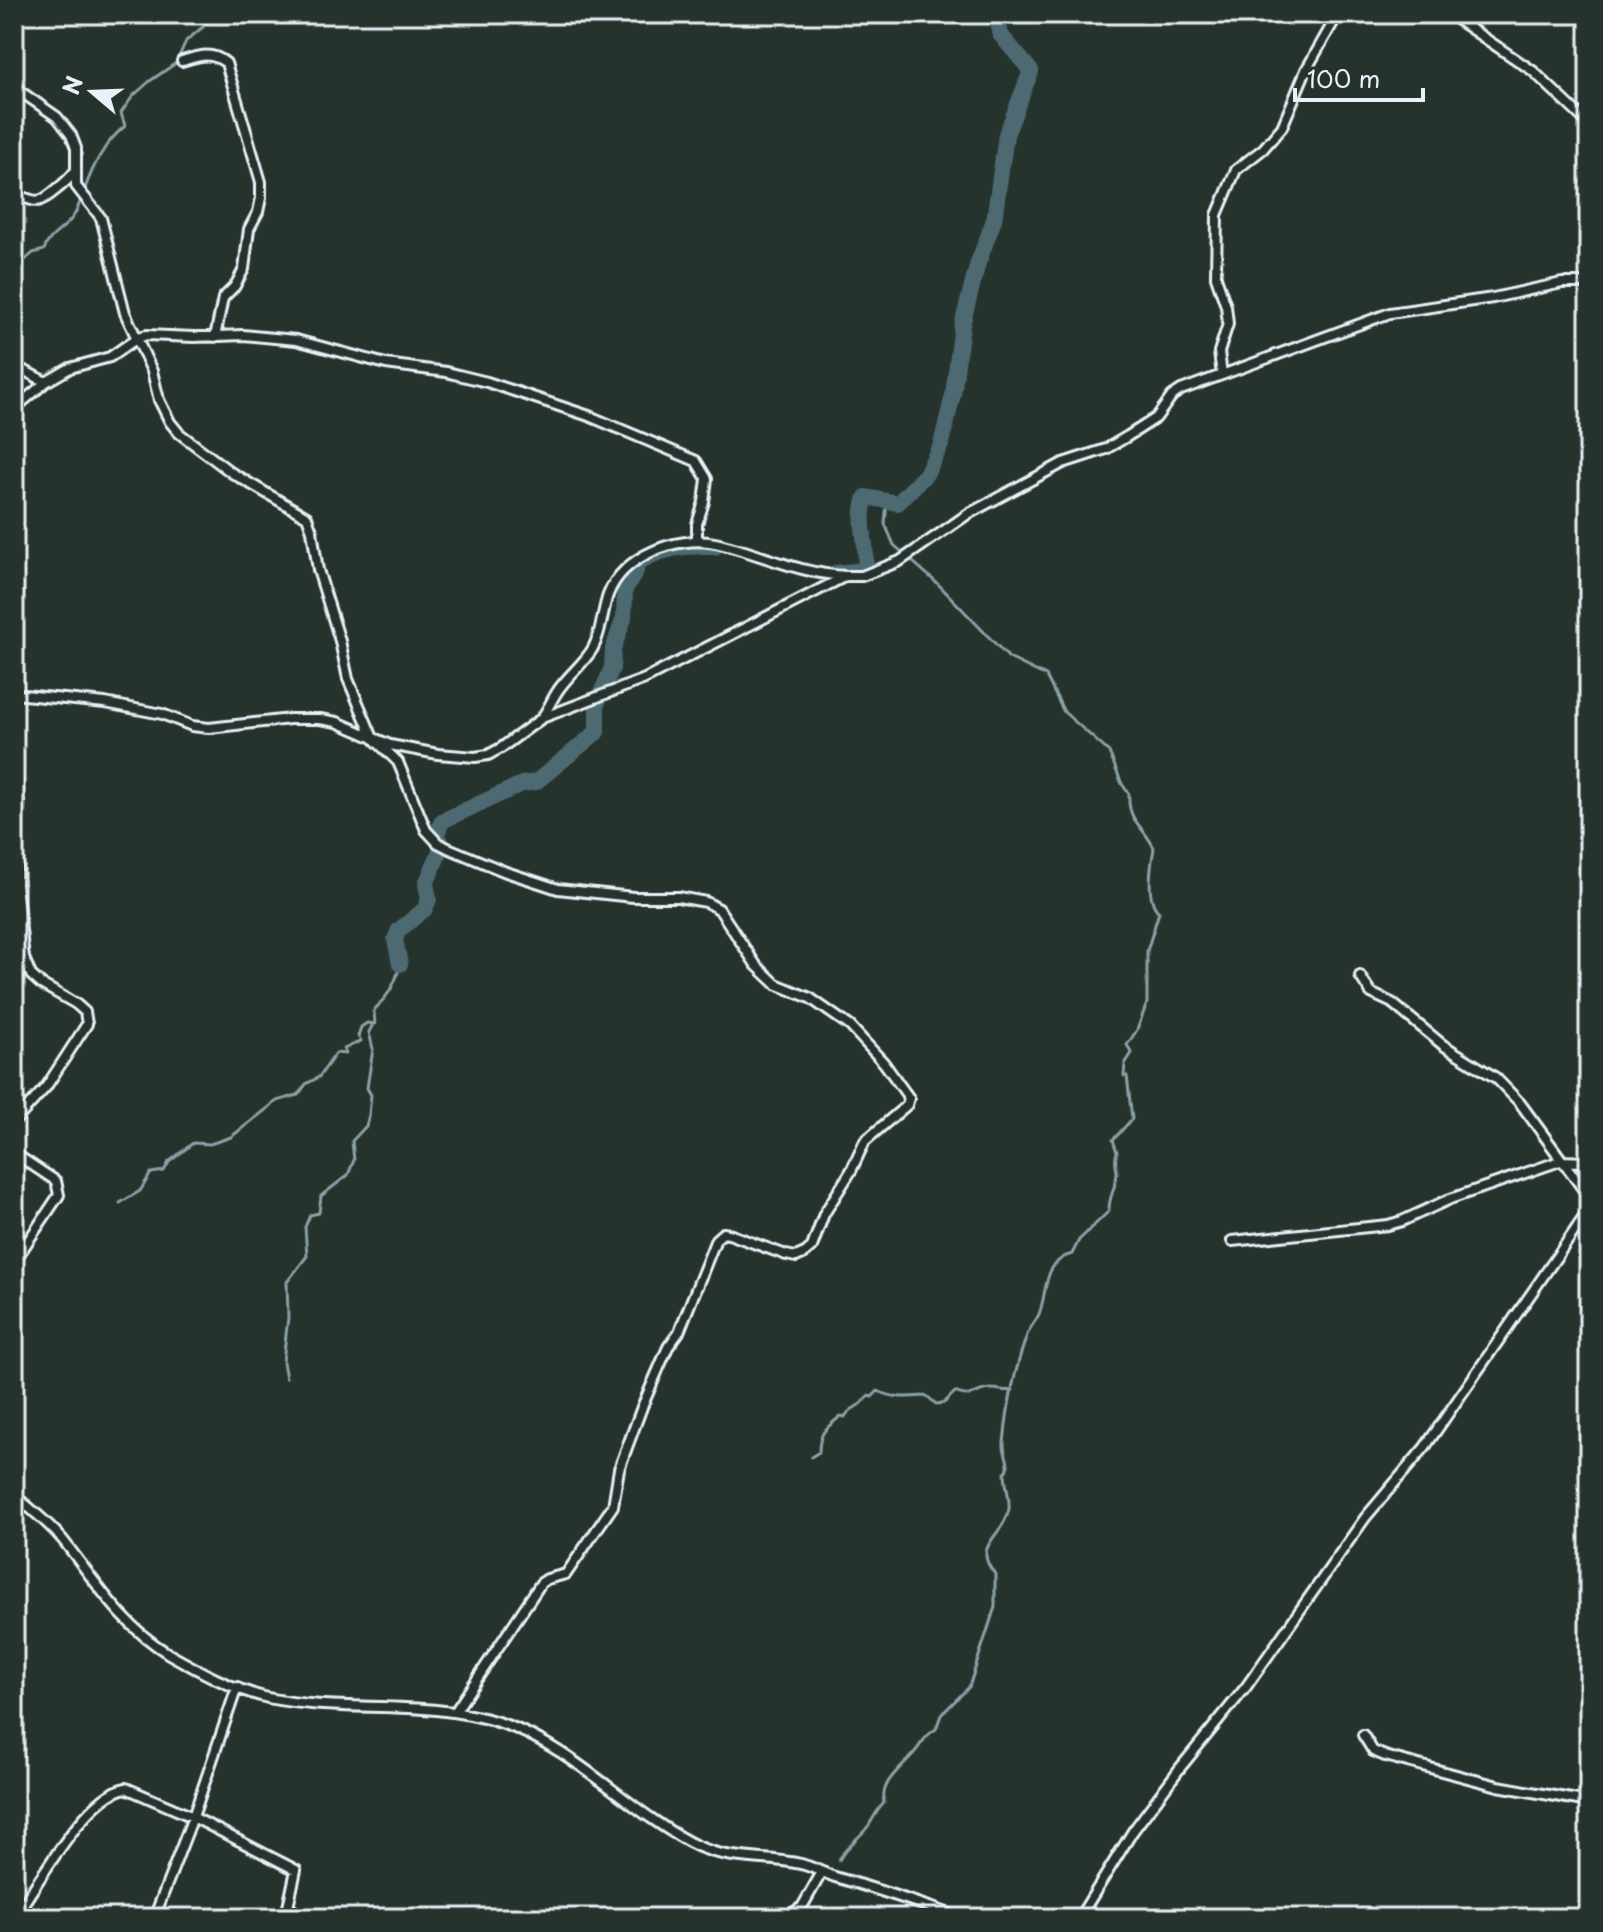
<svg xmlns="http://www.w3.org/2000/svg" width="1603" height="1932" viewBox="0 0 1603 1932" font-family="'Playpen Sans',sans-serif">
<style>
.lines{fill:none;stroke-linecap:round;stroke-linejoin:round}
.stream{stroke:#8ba1a8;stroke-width:3}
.river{stroke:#4d6b73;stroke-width:16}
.minor-casing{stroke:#e8f1f8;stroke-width:14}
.minor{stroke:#26332d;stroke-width:8}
</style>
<rect width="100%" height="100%" fill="#26332d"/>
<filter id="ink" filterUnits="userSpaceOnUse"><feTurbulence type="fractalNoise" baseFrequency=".0125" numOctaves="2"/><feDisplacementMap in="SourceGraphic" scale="16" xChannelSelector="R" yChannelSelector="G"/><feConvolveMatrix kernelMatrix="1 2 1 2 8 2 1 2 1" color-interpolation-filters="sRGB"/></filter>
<g filter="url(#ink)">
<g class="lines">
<path class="stream" d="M84,191C93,166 104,143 125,126L121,113L133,96L150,81L176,63L186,41L210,21V14
M14,270L33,253L44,250C51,228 73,231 81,198
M120,1203L140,1191L151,1173L164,1171L169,1162L193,1143L210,1144L231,1137L277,1101L298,1095L306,1084L319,1077L336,1053L346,1054L344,1049L361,1041L358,1036L361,1027L367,1023L375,1024L374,1010C388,996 396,984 400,964
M286,1378L283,1362L288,1317L287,1282L307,1256L305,1227L310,1215L319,1213L321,1196L348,1175L354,1160L352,1141L366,1126L369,1115L371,1095L367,1088L373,1049L369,1032L372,1026
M811,1457L819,1452C819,1432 826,1428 841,1416L845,1417C850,1406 863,1407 868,1396L872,1397L878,1391C894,1399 909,1397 927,1396L936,1404L944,1403L955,1392C974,1401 976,1388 993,1389C1001,1389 1005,1392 1013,1390
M839,1860C847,1845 860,1838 869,1825C874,1817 877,1810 884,1803C880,1782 901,1768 914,1753C923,1743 924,1736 936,1729L941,1715L969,1687L995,1607V1574C970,1545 1004,1537 1009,1509C1010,1497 1005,1484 1005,1473C1006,1471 1008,1470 1008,1467C1009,1460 1003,1451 1004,1443C1007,1410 1014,1371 1027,1335C1030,1327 1036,1321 1039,1314C1048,1291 1042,1262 1072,1254L1079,1240L1109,1211C1108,1198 1117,1185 1117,1172C1116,1163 1114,1160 1117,1152L1113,1140L1132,1119L1127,1076H1124L1125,1064L1132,1053L1127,1045L1137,1030L1147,1003V951L1159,912C1145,900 1151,865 1154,848C1143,825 1127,821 1129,794L1122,784L1109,752L1064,712L1046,676L1009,658L939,585L894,545L885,524L887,501"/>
<path class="river" d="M835,573L865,570C869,544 857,523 866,497L898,503L926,474L941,445L953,395L962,325L978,263L994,220L1006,135L1031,71L1000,34L997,14
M400,964L395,939L399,930L425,909L429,899L426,884L440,851L441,844L437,834L442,821L522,784L536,782L597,732V703L612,668L613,649L624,618L625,589L636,571V564C658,549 689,544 715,547"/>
<g class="minor-casing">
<path id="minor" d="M1449,14L1533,71L1589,124
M182,61C199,56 211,51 226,63L261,182V198L258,212L249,229L244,269L235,286L223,298L215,337
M14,87L57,117L71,135L76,148V186L101,218L125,313L152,371L159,400L170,422L179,433L232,473L307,517L312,531L318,570L340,641L348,679L373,738L398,762L426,830L438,843L448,848L506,872L558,889L633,897H678L706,902L719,909L756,965L776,984L810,998L850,1026L884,1063L909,1098L907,1105L865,1141L851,1171L824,1214L812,1247L805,1253L796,1257L786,1255L729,1234L723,1233L716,1239L679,1332L668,1347L642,1407L619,1469L613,1506L566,1574L547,1579L541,1583L455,1712
M14,194C38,202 37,206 57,189C65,182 70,179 76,170
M14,371H25L46,382
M1222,375L1219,352L1228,324L1226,306L1216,277L1217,215L1236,170L1263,149L1282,127L1306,70L1338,14
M14,409L46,382L70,368L110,357L136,339L146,335L194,337L243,335L296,340L386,364L446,372L487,382L589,416L696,461L707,479L704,502L697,524V537L701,541
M14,694L105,703L162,714L192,726L209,728L290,719H320L337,722L390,745L438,754L475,757L488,755L501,748L542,718L645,679L846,576H862L900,561L968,514L1063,463L1106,449L1128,436L1156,418L1172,396L1181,390L1390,313L1493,298L1562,283H1586L1589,287
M543,716C550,706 554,694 562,685C572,672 585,662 593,648C602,631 602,612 608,595C622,556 677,535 715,543C761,553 795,573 845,576
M14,756L19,805L16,884L24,958L31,975L41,984L76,1004L85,1012L87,1024L46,1087L14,1122
M1360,976L1371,993L1392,1003L1443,1045L1496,1078L1520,1103L1589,1197
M14,1153L56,1181L59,1195L14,1262
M1232,1241L1388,1225L1402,1221L1450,1199L1560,1161L1589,1162
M14,1495C31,1509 49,1523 63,1540C96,1582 121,1625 169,1654C199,1671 234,1690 268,1698C345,1714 425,1698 501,1723C573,1747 624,1807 689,1842C728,1863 762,1855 801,1864C813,1867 823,1873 835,1877C873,1888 912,1901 950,1914
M1363,1735L1373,1751L1385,1756L1498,1786L1589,1802
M14,1918C38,1884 86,1795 126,1788L193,1817L237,1687
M154,1918L193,1817L296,1870L288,1907
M283,1918L288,1907L304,1918
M387,1918L390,1915L398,1918
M785,1918L802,1907L822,1872
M939,1918L950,1914L966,1918
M1079,1918L1133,1831L1180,1768L1246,1687L1365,1518L1425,1447L1589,1210"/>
</g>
<use href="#minor" class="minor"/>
</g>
</g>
<rect width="1603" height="1932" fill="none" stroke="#26332d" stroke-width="48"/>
<rect x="24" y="24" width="1555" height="1884" fill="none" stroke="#e8f1f8" stroke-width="3" filter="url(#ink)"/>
<g transform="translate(92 92) rotate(289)" stroke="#26332d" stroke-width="6" paint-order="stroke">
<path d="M0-6L14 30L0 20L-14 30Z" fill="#e8f1f8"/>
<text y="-12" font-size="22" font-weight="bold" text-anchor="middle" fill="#e8f1f8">N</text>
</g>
<path d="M1295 88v12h128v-12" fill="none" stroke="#e8f1f8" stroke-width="4"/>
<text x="1307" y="88" font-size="24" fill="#e8f1f8" stroke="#26332d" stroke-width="6" paint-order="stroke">100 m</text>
</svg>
